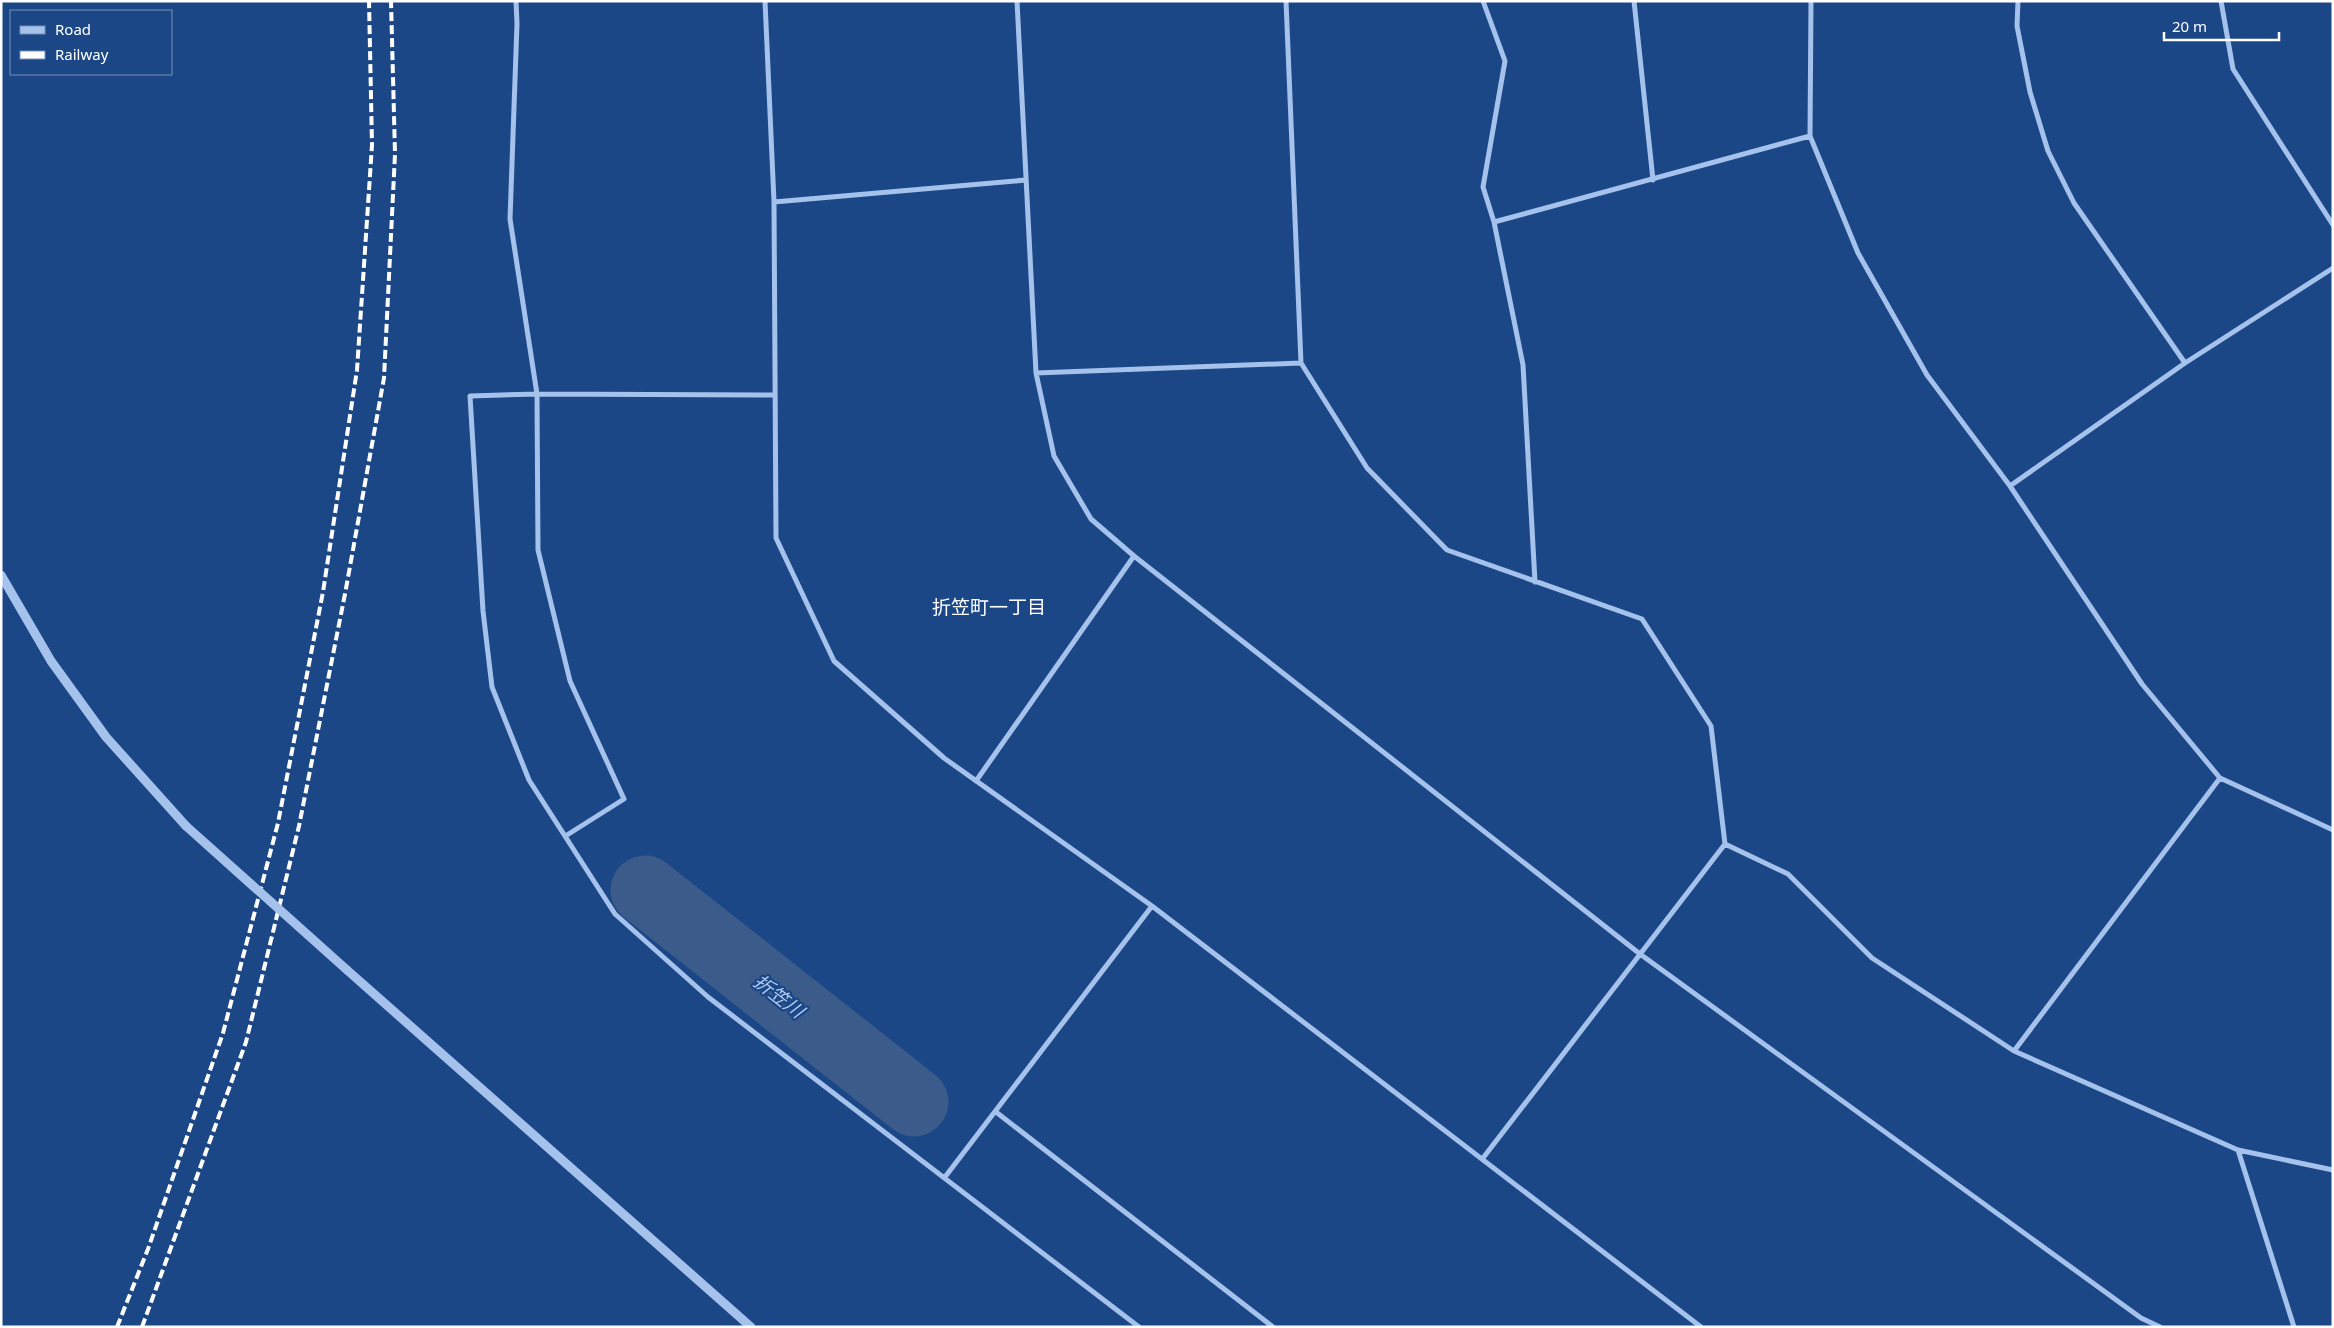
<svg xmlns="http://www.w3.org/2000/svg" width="2334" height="1328" viewBox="0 0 2334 1328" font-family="'Noto Sans','Noto Sans JP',sans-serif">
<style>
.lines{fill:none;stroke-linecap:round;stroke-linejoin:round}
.river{stroke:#3b5b8a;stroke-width:69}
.minor{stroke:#a4c2ec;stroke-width:5}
.tertiary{stroke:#a4c2ec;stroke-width:9}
.rail{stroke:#fff;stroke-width:4;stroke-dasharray:9 4;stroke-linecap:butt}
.tertiary-bridge{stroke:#a4c2ec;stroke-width:9}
.labels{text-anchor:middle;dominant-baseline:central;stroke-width:4.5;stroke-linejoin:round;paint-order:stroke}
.neighbourhood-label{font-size:19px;fill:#fff;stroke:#1c4787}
.water-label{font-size:19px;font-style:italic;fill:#b0cdf3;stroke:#1c4787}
</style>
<rect width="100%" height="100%" fill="#1c4787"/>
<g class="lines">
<path class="river" d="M645,890L914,1102"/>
<path class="minor" d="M516,1L517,24L510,219L537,394L538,550L570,681L624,799L567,835
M765,1L774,202L776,538L834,661L944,758L1152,906L1701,1327
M1017,1L1036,373L1054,456L1091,519L1134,556L1640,954L2141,1318L2160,1327
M1286,1L1301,363L1367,468L1447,550L1642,619L1711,726L1725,844L1788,874L1872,958L2014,1051L2238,1150L2333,1170
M1483,1L1505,61L1483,187L1494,222L1523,365L1535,582
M1634,1L1653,180
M1811,1L1810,136L1858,253L1927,375L2010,486L2142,684L2220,778L2333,830
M2018,1L2017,26L2030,92L2048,151L2074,203L2185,363
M2221,1L2233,69L2333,225
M774,202L1026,180
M1494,222L1810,136
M1036,373L1301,363
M775,395L537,394L470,396L483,611L492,687L529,780L615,914L708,997L1139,1327
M2010,486L2185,363L2333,268
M976,781L1134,556
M2014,1051L2220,778
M996,1112L1273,1327
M2238,1150L2294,1327
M1483,1158L1725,844
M945,1177L1152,906"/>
<path class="tertiary" d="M1,575L51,661L106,737L186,826
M347,970L751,1327"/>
<path class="rail" d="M117,1327L148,1249L223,1033L278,823L323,592L357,370L372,145L369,1
M142,1327L246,1042L299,826L345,594L384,378L395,154L391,1"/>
<path class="tertiary-bridge" d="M186,826L347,970"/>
</g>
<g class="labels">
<g class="neighbourhood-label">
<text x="989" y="607">折笠町一丁目</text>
</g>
<g class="water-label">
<text transform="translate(779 996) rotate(38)">折笠川</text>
</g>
</g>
<rect width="2334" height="1328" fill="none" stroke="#ffffff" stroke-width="5"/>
<rect x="10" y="10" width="162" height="65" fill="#1c4787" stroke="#7791b7"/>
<rect x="20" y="26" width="25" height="8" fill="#a4c2ec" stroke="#7791b7"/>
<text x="55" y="35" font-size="15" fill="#ffffff">Road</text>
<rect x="20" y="51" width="25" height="8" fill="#ffffff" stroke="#7791b7"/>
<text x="55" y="60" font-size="15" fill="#ffffff">Railway</text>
<path d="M2164 32v8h115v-8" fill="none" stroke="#ffffff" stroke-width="2.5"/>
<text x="2172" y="32" font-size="15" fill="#ffffff" stroke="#1c4787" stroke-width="4" paint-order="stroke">20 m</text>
</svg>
